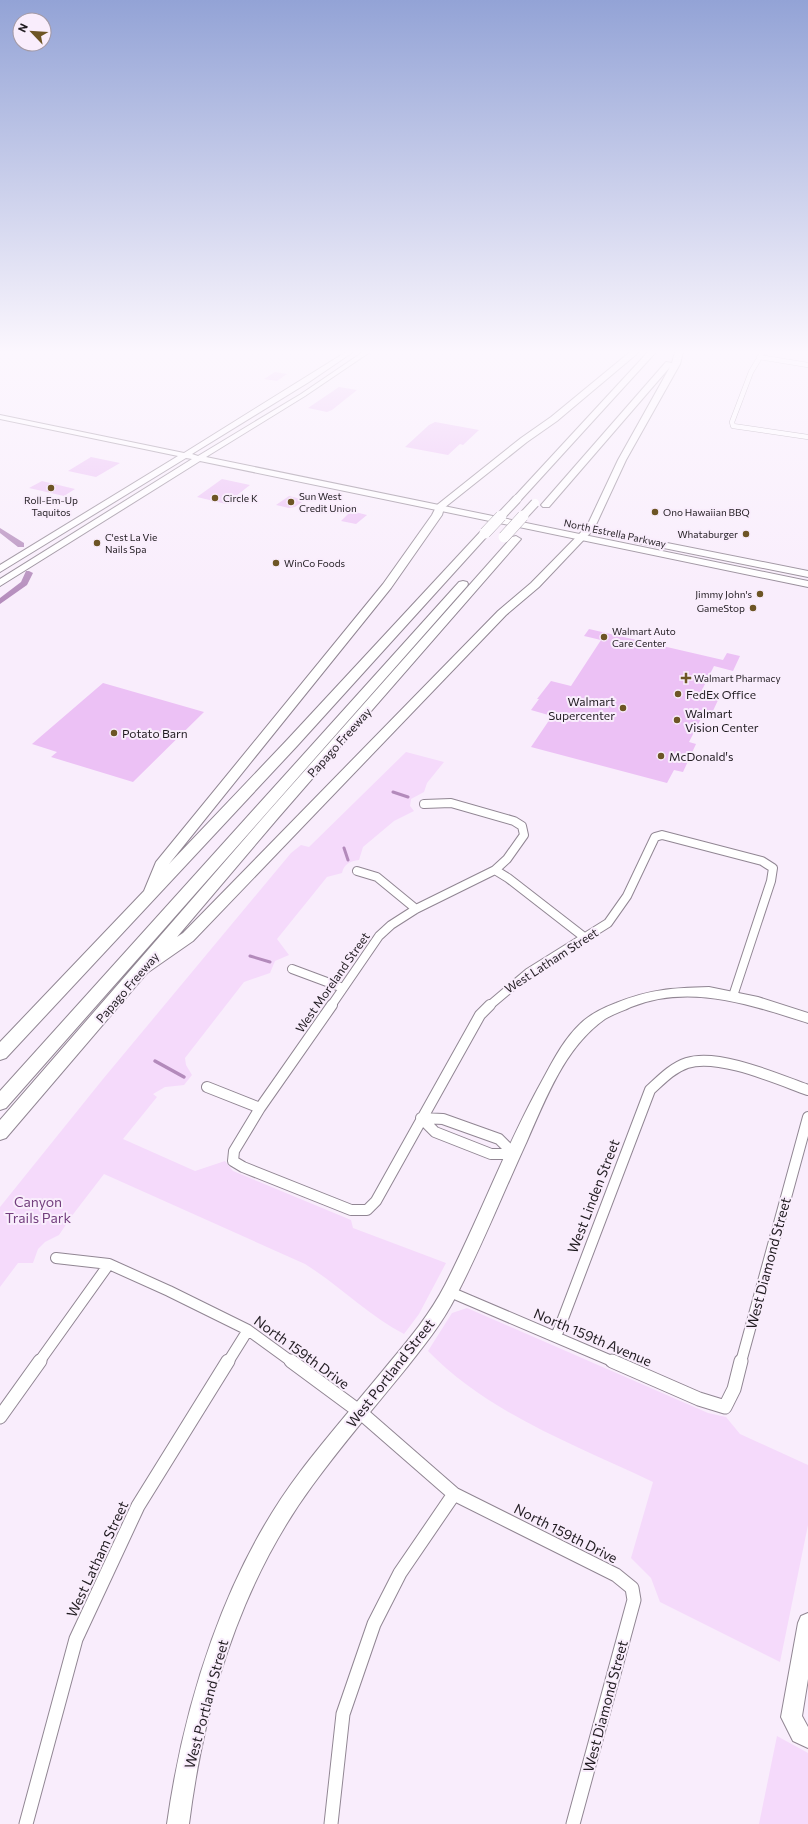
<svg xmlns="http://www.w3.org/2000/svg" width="808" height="1824" viewBox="0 0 808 1824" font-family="Commissioner,sans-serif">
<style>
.green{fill:#f5dafb}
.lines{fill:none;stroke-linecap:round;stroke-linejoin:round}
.stream-far1{stroke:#b38abb;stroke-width:3}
.stream{stroke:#b38abb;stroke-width:3.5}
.canal{fill:#b38abb;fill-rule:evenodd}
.building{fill:#ecc1f5}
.street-far3-casing{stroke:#918693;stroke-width:5.5}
.street-far2-casing{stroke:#918693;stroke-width:10}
.street-far1-casing{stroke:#918693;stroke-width:12}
.street-casing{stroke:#918693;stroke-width:15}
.secondary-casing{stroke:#918693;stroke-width:2}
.primary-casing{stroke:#918693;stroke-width:2}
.highway-casing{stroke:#918693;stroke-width:2}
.street-far3{stroke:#fff;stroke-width:4.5}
.street-far2{stroke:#fff;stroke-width:8}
.street-far1{stroke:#fff;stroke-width:10}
.street{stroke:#fff;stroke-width:13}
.secondary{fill:#fff;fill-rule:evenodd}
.primary{fill:#fff;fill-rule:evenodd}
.highway{fill:#fff;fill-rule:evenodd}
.highway-bridge-far1-casing{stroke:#918693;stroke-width:10;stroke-linecap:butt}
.highway-bridge-casing{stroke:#918693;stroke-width:12;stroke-linecap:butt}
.highway-bridge-far1{stroke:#fff;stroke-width:8}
.highway-bridge{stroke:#fff;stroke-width:11}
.poi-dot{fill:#6d5525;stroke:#f9edfc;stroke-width:1.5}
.labels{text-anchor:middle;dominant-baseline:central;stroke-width:4;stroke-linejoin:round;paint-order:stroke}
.far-poi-label{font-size:10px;fill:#211c21;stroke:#f9edfc;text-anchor:start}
.far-street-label{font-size:10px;fill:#211c21;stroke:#f9edfc}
.poi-label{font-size:12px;fill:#211c21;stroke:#f9edfc;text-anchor:start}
.street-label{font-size:12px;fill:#211c21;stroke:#f9edfc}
.near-street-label{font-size:14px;fill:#211c21;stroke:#f9edfc}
.near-park-label{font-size:14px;fill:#723e7d;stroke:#f9edfc}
</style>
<rect width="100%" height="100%" fill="#f9edfc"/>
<path class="green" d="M406,752L444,762L427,783L424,792L411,799L410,806L414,811L394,821L363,847L359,860C350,861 344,864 342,873L327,877L277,939L289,955L275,961L270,973L244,982L185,1058L186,1065L192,1075L184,1085L165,1087L153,1094L157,1097L123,1139L195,1171L225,1161L233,1171L351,1220L353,1228L446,1263L419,1314L404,1334C368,1315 340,1286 305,1264L104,1174L71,1217L59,1235L45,1242L38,1249L33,1263H18L0,1287V1207L103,1079L291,853L301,845L309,847Z
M467,1308L708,1413L726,1417L740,1434L808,1465V1525L780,1662L660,1602L651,1578L631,1558L653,1482C576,1445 489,1414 428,1351L452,1313Z
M777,1736L808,1753V1824H759Z"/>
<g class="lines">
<path class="stream-far1" d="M393,792L408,797
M344,848L348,860
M250,956L270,962"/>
<path class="stream" d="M155,1061L184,1077"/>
<path class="canal" d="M0,528L24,543V547H18L0,533Z
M26,571H29L33,573L27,585L0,604V598L21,582Z"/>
</g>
<path class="building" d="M275,372L287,374L277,381L264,379Z
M339,387L357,390L332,410L327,412L308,408Z
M435,422L479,430L463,445L460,444L448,455L405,447L429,425Z
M91,457L120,463L96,477L68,471Z
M222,479L250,485L226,504L197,497Z
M42,481L46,482L75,489L64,496L29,488Z
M289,496L305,500L295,507L289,508L276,505Z
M351,511L367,515L356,524L341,521Z
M589,629L723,660L727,653L740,656L733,671L714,666L701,692L720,696L711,715L704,713L689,742L696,744L683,772L674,770L667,783L531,747L552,716L531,710L539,699H537L551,681L571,686L601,640L584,636Z
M103,683L204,712L133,782L51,757L57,752L32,744Z"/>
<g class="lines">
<g class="street-far3-casing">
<path id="street-far3" d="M763,352L751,372L732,422L733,426L808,437
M759,357L808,365"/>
</g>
<g class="street-far2-casing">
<path id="street-far2" d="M495,870L508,878L584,937
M357,871L377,877L416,909
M292,969L343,988
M331,1006L379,936L391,925L416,909L495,870L507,859L524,835L522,826L514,821L451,803L424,804
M489,1006L528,973L608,923L627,896L655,837L662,835L762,861L773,868L771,881L733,996"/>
</g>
<g class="street-far1-casing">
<path id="street-far1" d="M332,1005L260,1108L234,1151L233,1161L243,1167L351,1210H367L376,1201L480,1015L490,1005
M207,1087L260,1108
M421,1118L435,1132L491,1154H514
M421,1118L443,1119L499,1139L514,1154
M56,1258L109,1264L169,1291L248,1330L292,1362
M450,1292L614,1362
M556,1337L650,1090C661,1080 672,1068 687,1063C719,1053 777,1079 808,1090
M39,1362L109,1264
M228,1362L248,1330
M741,1362L808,1117"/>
</g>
<g class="street-casing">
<path id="street" d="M291,1361L360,1412L454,1494L616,1575L632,1588L634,1600L573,1824
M612,1361L699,1399L725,1407L734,1389L741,1361
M0,1417L40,1361
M26,1824L76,1639L138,1506L228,1361
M331,1824L343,1714L374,1624L400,1573L454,1494"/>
</g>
<g class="secondary-casing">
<path id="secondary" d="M709,987L758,997L808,1013V1023C751,1005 690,983 631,1007C623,1011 613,1014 605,1019C565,1047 546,1098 527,1141C503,1193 482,1246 456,1296C442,1324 423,1347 404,1371C373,1409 341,1446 312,1486C240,1584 204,1705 189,1824H167C184,1703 225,1571 300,1472C328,1435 360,1399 390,1362C410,1338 430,1314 445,1285C478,1221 503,1153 537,1090C550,1067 561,1042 580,1024C590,1014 603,1008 616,1003C650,989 673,988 709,987Z
M808,1613V1679L802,1716L808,1727V1748L793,1741L781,1717L798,1623L801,1616Z"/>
</g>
<g class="primary-casing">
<path id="primary" d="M346,352H353L309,382L192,454L198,456L301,394L363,352H370L305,396L206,457L808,581V587L200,461L0,586V579L192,459L186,458L0,572V565L178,456L0,419V415L184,453Z
M637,537L808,571V577L634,542V538Z"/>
</g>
<g class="highway-casing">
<path id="highway" d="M630,352H639L557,421L527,442L444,508L442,515L391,588L169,864L287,740L481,531L485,530L490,533L297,746L6,1058L0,1060V1042L144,891L156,862L383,584L432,515L437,505L521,438L551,417Z
M648,352H656L520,501H514L512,499L514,497Z
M675,352H683L680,364L626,460L594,529L539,587L506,615L193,941L147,973L6,1138L0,1140V1120L268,812L512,537L516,536L521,539L278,818L177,937L183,933L498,611L531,583L587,526L618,460L670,367L549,507H543L541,505L666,362L672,363Z
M463,581L467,582L468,584L467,586L6,1108L0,1110V1091L459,582Z"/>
</g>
<use href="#street-far3" class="street-far3"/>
<use href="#street-far2" class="street-far2"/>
<use href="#street-far1" class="street-far1"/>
<use href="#street" class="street"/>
<use href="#secondary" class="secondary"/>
<use href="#primary" class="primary"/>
<use href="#highway" class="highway"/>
<g class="highway-bridge-far1-casing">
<path id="highway-bridge-far1" d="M500,517L517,499
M522,517L535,503"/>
</g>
<g class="highway-bridge-casing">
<path id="highway-bridge" d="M485,533L501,516
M504,537L523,516"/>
</g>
<use href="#highway-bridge-far1" class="highway-bridge-far1"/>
<use href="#highway-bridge" class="highway-bridge"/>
</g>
<linearGradient id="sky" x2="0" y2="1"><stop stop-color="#93a3d6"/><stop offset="0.58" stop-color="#fcf7fe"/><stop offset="1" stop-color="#fcf7fe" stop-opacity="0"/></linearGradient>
<rect width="808" height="607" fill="url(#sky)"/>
<g class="poi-dot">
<circle cx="51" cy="488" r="4"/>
<circle cx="215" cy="498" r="4"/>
<circle cx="291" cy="502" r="4"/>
<circle cx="655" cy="512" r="4"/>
<circle cx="746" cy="534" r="4"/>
<circle cx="97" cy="543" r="4"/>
<circle cx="276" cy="563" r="4"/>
<circle cx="760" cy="594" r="4"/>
<circle cx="753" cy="608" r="4"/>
<circle cx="604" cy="637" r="4"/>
<path d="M684 672h4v4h4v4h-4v4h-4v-4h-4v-4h4z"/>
<circle cx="678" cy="694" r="4"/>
<circle cx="623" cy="708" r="4"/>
<circle cx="677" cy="720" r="4"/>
<circle cx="114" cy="733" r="4"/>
<circle cx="661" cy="756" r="4"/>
</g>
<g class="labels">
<g class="far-poi-label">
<text x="299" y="496">Sun West<tspan x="299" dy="12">Credit Union</tspan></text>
<text x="223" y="498">Circle K</text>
<text x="51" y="500" text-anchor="middle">Roll-Em-Up<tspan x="51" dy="12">Taquitos</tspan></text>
<text x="663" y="512">Ono Hawaiian BBQ</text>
<text x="738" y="534" text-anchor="end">Whataburger</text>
<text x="105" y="537">C'est La Vie<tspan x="105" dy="12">Nails Spa</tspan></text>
<text x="284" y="563">WinCo Foods</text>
<text x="752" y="594" text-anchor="end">Jimmy John's</text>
<text x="745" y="608" text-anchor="end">GameStop</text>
<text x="612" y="631">Walmart Auto<tspan x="612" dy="12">Care Center</tspan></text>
<text x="694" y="678">Walmart Pharmacy</text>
</g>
<g class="far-street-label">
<text transform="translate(615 533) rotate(12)">North Estrella Parkway</text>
</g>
<g class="poi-label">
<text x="686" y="694">FedEx Office</text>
<text x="615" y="701" text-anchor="end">Walmart<tspan x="615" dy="14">Supercenter</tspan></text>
<text x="685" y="713">Walmart<tspan x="685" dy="14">Vision Center</tspan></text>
<text x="122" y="733">Potato Barn</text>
<text x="669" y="756">McDonald's</text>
</g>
<g class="street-label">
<text transform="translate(339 742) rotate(-48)">Papago Freeway</text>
<text transform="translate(551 960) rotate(-33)">West Latham Street</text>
<text transform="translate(332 982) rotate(-55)">West Moreland Street</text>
<text transform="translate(127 987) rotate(-49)">Papago Freeway</text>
</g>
<g class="near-street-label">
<text transform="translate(593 1196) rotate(-69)">West Linden Street</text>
<text transform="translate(768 1263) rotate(-75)">West Diamond Street</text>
<text transform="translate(593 1337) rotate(23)">North 159th Avenue</text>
<text transform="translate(302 1352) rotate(36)">North 159th Drive</text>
<text transform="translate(390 1373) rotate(-52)">West Portland Street</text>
<text transform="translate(566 1533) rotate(27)">North 159th Drive</text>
<text transform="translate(97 1559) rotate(-65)">West Latham Street</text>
<text transform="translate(206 1704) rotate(-75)">West Portland Street</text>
<text transform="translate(605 1706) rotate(-75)">West Diamond Street</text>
</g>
<g class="near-park-label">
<text x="38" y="1201">Canyon<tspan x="38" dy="16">Trails Park</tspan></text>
</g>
</g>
<g transform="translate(32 32) rotate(295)"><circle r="19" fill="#f9edfc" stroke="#a399a4"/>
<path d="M0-3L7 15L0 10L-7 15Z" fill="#6d5525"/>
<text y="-6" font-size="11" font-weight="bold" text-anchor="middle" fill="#211c21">N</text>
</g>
</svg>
